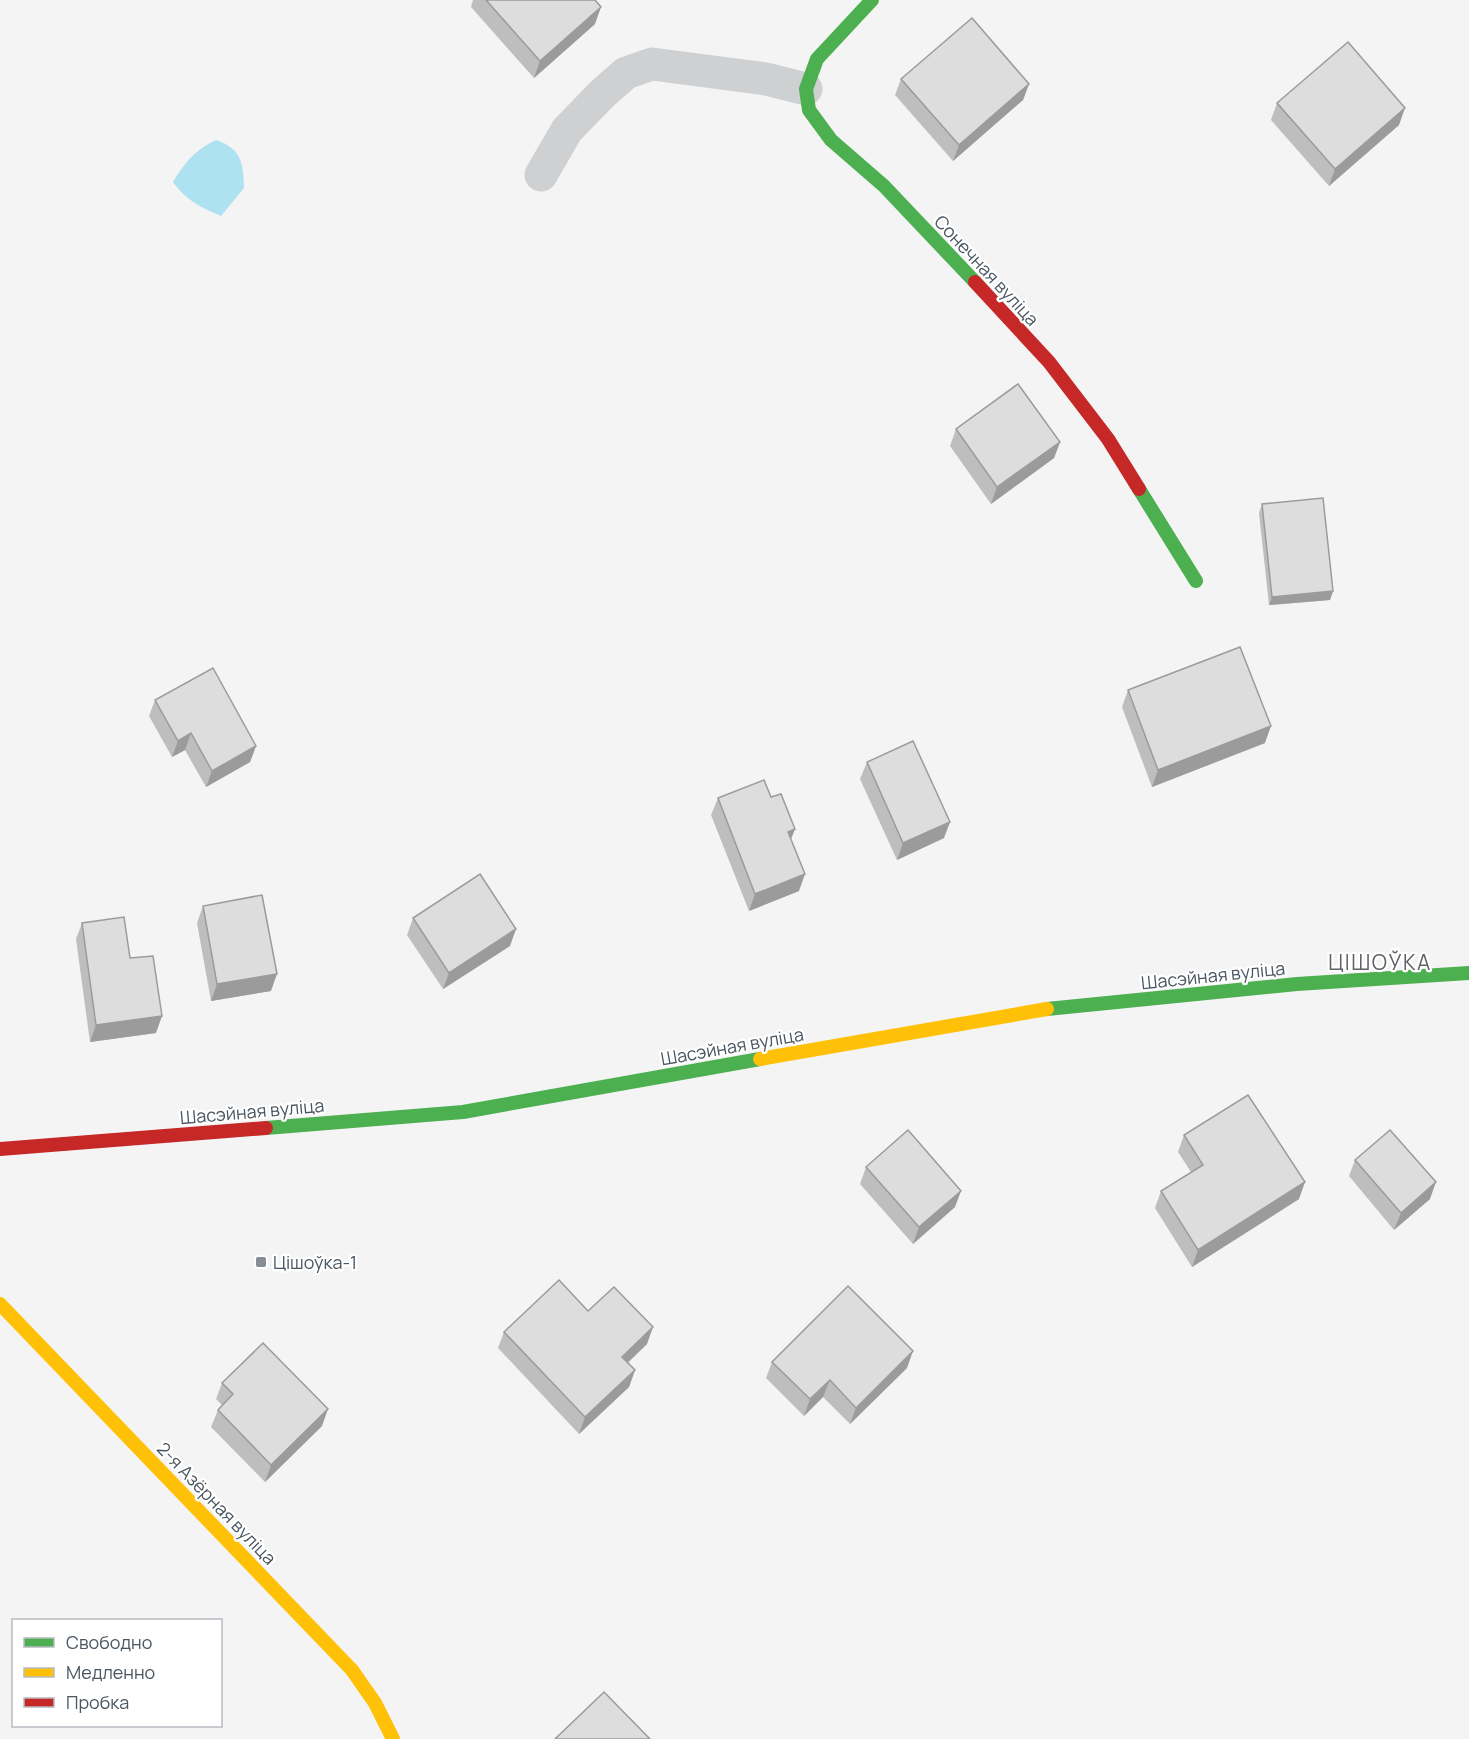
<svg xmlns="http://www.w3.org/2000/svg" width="1469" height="1739" viewBox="0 0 1469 1739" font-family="Manrope,sans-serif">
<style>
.water{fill:#aee2f0}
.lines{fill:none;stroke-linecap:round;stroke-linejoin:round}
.street{stroke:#ced0d2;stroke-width:33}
.fast{stroke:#4caf50;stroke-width:14}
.slow{stroke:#ffc107;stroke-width:14}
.jam{stroke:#c62828;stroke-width:14}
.wall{fill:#bebebf}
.shaded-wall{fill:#9b9b9b}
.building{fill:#ddddde;stroke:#9b9b9b;stroke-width:1.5}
.poi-dot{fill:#868d94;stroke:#fff;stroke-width:2}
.labels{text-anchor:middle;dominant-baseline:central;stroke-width:4.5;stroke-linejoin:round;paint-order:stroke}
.street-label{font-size:18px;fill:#4a5661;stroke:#fff}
.poi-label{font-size:18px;fill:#4a5661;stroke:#fff;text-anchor:start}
.quarter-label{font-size:21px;letter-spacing:1.5px;fill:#5f6368;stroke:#fff}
</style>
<rect width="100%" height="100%" fill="#f4f4f4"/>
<path class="water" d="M216,140C242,149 243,163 244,188L221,216C200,207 187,201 173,182C185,162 195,150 216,140Z"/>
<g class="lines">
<path class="street" d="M541,175L567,130L603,93L626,73L652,64L766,79L806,89"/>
<path class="fast" d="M872,0L817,59L806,89L809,110L831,140L884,186L975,282
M1139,489L1196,581
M1047,1009L1297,984L1469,973
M266,1128L463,1112L760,1059"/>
<path class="slow" d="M760,1059L1047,1009
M0,1304L352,1670L375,1703L393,1739"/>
<path class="jam" d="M975,282L1049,362L1108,439L1139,489
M0,1149L266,1128"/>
</g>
<path class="wall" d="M473,0H595V24L534,78L471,7Z
M901,79L1029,84L1023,100L953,161L895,95Z
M1277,103L1399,125L1329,186L1271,120Z
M956,429L1060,442L1054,458L991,504L950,446Z
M1262,504L1333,591L1330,600L1269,605L1259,513Z
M1128,690L1265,743L1152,787L1122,707Z
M155,700L256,746L250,762L206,787L185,750L172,757L149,716Z
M867,762L944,838L897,860L860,779Z
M771,797L795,829L791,839L799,891L749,911L711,815L718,798Z
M203,906L271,991L211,1001L197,923Z
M413,918L510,946L443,989L407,935Z
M82,923L130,958L156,1033L90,1042L76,939Z
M1184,1135L1299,1199L1192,1267L1155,1208L1161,1191L1191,1172L1178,1152Z
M1355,1160L1430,1199L1394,1230L1349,1176Z
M866,1167L955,1207L913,1244L860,1184Z
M588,1311L647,1344L628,1363L635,1370L629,1387L579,1434L498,1348L504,1332Z
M772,1362L907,1368L850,1424L823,1397L804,1416L766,1378Z
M222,1383L322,1426L265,1482L211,1427L218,1410L222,1405L216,1399Z"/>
<path class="shaded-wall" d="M601,7L595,24L534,78L540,61Z
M1029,84L1023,100L953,161L959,145Z
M1405,108L1399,125L1329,186L1335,169Z
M1060,442L1054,458L991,504L997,487Z
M1333,591L1330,600L1269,605L1272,597Z
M1271,726L1265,743L1152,787L1158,770Z
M191,733L185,750L172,757L178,741Z
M256,746L250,762L206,787L212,771Z
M950,822L944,838L897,860L903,843Z
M795,829L788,846V832Z
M805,874L799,891L749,911L755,894Z
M516,929L510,946L443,989L449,973Z
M277,974L271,991L211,1001L217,984Z
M162,1016L156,1033L90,1042L96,1025Z
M1305,1182L1299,1199L1192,1267L1198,1250Z
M1436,1182L1430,1199L1394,1230L1401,1213Z
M961,1191L955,1207L913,1244L919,1227Z
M653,1327L647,1344L616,1373L622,1357Z
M913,1351L907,1368L850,1424L856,1408Z
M635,1370L629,1387L579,1434L585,1417Z
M830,1380L823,1397L804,1416L810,1399Z
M328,1409L322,1426L265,1482L271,1465Z"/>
<path class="building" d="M486,0H595L601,7L540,61Z
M972,18L1029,84L959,145L901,79Z
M1348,42L1405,108L1335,169L1277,103Z
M1018,384L1060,442L997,487L956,429Z
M1323,498L1333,591L1272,597L1262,504Z
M1240,647L1271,726L1158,770L1128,690Z
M213,668L256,746L212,771L191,733L178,741L155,700Z
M913,741L950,822L903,843L867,762Z
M764,780L771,797L781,794L795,829L788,832L805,874L755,894L718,798Z
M480,874L516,929L449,973L413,918Z
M262,895L277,974L217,984L203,906Z
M124,917L130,958L153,956L162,1016L96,1025L82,923Z
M1248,1095L1305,1182L1198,1250L1161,1191L1203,1165L1184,1135Z
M908,1130L961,1191L919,1227L866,1167Z
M1390,1130L1436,1182L1401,1213L1355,1160Z
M559,1280L588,1311L614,1287L653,1327L622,1357L635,1370L585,1417L504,1332Z
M848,1286L913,1351L856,1408L830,1380L810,1399L772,1362Z
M263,1343L328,1409L271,1465L218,1410L233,1394L222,1383Z
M604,1692L650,1739H555Z"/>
<rect class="poi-dot" x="255" y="1256" width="12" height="12" rx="3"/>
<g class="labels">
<g class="street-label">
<text transform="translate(987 270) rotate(47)">Сонечная вуліца</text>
<text transform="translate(1213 975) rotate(-6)">Шасэйная вуліца</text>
<text transform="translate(732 1046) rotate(-10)">Шасэйная вуліца</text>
<text transform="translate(252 1111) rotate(-5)">Шасэйная вуліца</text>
<text transform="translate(217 1503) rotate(46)">2-я Азёрная вуліца</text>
</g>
<g class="poi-label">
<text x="273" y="1262">Цішоўка-1</text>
</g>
<g class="quarter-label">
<text x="1380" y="962">ЦІШОЎКА</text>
</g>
</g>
<rect x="12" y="1619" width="210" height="108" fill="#ffffff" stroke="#b7bbc0" stroke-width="1.5"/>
<rect x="24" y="1638" width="30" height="9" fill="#4caf50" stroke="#b7bbc0" stroke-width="1.5"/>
<text x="66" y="1649" font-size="18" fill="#4a5661">Свободно</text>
<rect x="24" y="1668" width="30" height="9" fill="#ffc107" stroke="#b7bbc0" stroke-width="1.5"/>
<text x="66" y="1679" font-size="18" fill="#4a5661">Медленно</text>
<rect x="24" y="1698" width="30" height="9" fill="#c62828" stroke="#b7bbc0" stroke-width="1.5"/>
<text x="66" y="1709" font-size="18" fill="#4a5661">Пробка</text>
</svg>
